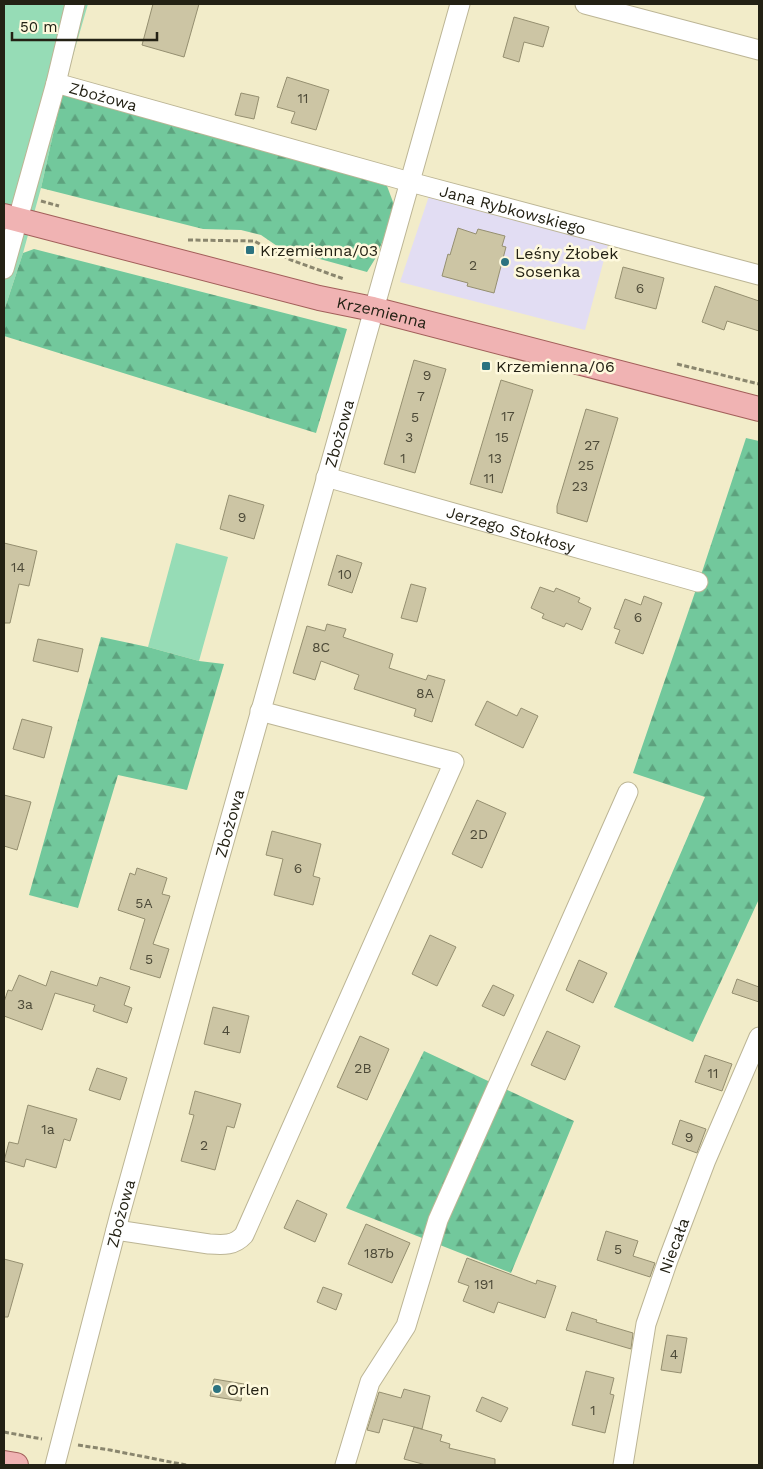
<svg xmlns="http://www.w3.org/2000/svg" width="763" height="1469" viewBox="0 0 763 1469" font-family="'Work Sans',sans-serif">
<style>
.education{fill:#e2ddf3}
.grass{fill:#96dcb6}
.forest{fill:url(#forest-firs)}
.building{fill:#ccc5a4;stroke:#958f70}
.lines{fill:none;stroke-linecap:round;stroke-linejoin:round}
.minor-casing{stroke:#bcb595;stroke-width:21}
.major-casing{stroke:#a25f5a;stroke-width:26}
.path{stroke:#8a866e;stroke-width:3;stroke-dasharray:5 2.5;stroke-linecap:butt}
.minor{stroke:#fff;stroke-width:19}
.major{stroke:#f0b3b3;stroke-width:24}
.poi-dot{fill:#2c7380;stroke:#fef9dd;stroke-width:2}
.labels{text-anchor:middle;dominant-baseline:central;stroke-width:5;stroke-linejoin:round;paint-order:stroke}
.number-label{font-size:14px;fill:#4d4a38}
.street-label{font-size:16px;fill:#232114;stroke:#fef9dd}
.poi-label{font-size:16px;fill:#232114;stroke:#fef9dd;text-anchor:start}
</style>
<defs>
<pattern id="forest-firs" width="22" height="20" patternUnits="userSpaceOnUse" patternTransform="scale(1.25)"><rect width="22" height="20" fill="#72c89c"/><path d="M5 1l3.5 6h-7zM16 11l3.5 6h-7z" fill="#5da27e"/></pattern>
</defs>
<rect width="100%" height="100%" fill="#f2ecc9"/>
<path class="education" d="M429,196L609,241L585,330L400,282Z"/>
<path class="grass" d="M4,4H88L63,90L41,188L23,253L4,311Z
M176,543L228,557L199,661L148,647Z"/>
<path class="forest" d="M63,90L387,186L396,210L375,259L367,272L280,248L261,235L241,230L203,229L41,188Z
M34,249L347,329L316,433L4,336V311L23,253Z
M746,438L759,441V899L693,1042L614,1007L705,797L633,773L703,569Z
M101,637L148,647L199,661L224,664L187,790L118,775L78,908L29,895Z
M424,1051L574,1121L511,1273L346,1208Z"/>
<path class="building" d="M153,4H199L184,57L142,45Z
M514,17L549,27L543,47L524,42L519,62L503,57Z
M287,77L329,90L316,130L291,123L295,112L277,107Z
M241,93L259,97L254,119L235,115Z
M458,228L476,234L478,229L505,236L502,246L506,247L494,293L467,286L468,283L442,276L448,254L450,255Z
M623,267L664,278L656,309L615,298Z
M715,286L759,301V331L727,321L724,330L702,322Z
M414,360L446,369L415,473L384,464Z
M501,380L533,390L502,493L470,484Z
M586,409L618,418L587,522L557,513V506Z
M229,495L264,505L254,539L220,529Z
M4,543L37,551L29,586L19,584L10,623H4Z
M337,555L362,563L352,593L328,585Z
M411,584L426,588L417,622L401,618Z
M540,587L554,592L556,588L580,598L578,602L591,608L582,630L566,623L564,627L542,618L544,614L531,608Z
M644,596L662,603L643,654L615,643L620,630L614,628L625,599L641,605Z
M327,624L346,629L343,637L393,654L389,668L426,680L428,675L445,680L432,722L414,716L416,709L354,689L359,675L321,661L315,680L293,673L307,626L325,631Z
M38,639L83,649L78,672L33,661Z
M487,701L517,716L521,708L538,716L523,748L475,725Z
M22,719L52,727L44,758L13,749Z
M4,795L31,802L17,850L4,846Z
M477,800L506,813L482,868L452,854Z
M272,831L321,844L313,876L320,878L313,905L274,895L283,859L266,855Z
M137,868L167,878L162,894L170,896L153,944L169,949L160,978L130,969L145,919L118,910L130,873L135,875Z
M430,935L456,947L437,986L412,974Z
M579,960L607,973L593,1003L566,990Z
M51,971L97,986L100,977L130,987L124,1005L132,1008L127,1023L93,1011L95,1005L55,993L42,1030L4,1016V1002L8,990L12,991L19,975L46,986Z
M737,979L759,987V1002L732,993Z
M493,985L514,995L504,1016L482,1006Z
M213,1007L249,1016L240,1053L204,1044Z
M547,1031L580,1046L565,1080L531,1065Z
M360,1036L389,1049L367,1100L337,1087Z
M705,1055L732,1064L722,1091L695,1082Z
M97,1068L127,1078L120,1100L89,1090Z
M195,1091L241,1104L234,1128L227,1126L215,1170L181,1161L194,1115L189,1114Z
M28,1105L77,1119L70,1141L64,1139L56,1168L26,1159L24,1167L4,1161L9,1142L18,1144Z
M680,1120L706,1129L697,1153L672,1144Z
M297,1200L327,1214L315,1242L284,1228Z
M366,1224L410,1243L392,1283L348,1264Z
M606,1231L638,1241L633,1256L655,1263L650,1277L597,1260Z
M467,1258L536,1284L537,1280L556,1286L545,1318L498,1302L494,1313L463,1301L469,1286L458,1282Z
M4,1259L23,1264L8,1317H4Z
M323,1287L342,1294L336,1310L317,1302Z
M572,1312L597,1320L596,1322L633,1333L631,1349L566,1330Z
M667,1335L687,1338L681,1373L661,1370Z
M586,1371L614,1378L610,1394L614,1395L605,1433L572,1425Z
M214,1379L244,1384L241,1401L210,1396Z
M404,1389L430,1396L422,1429L383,1419L379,1433L367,1430L379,1392L401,1398Z
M482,1397L508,1408L501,1422L476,1411Z
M414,1427L442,1435L440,1441L450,1444L449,1448L495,1459V1465H426L404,1459Z"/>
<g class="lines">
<g class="minor-casing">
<g id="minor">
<path d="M585,4L759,50"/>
<path id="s1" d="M56,83L410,182L759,275"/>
<path d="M4,269L56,83L75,4"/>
<path id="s2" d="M326,477L698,582"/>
<path d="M116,1230L209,1244C223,1245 234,1246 244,1235L454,762L260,711"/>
<path id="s3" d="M55,1465L120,1214L194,948L460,4"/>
<path d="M345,1465L370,1382L406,1326L438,1220L628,792"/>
<path id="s4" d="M623,1465L646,1324L668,1260L706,1160L759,1037"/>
</g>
</g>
<g class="major-casing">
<g id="major">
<path id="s5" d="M4,216L319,298L373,309L759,409"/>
<path d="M4,1463L16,1465"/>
</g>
</g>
<path class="path" d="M41,201L59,206
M188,240L254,241L291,260L344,279
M677,364L759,384
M4,1432L42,1439
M78,1445L110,1450L186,1465"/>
<use href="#minor" class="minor"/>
<use href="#major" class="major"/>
</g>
<g class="poi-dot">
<rect x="245" y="245" width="10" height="10" rx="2.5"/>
<circle cx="505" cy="262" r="5"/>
<rect x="481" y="361" width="10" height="10" rx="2.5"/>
<circle cx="217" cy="1389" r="5"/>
</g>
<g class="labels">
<g class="number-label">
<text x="303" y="98">11</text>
<text x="473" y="265">2</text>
<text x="640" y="288">6</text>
<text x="427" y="375">9</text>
<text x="421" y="396">7</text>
<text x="508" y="416">17</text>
<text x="415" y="417">5</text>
<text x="409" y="437">3</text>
<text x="502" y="437">15</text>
<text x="592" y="445">27</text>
<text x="403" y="458">1</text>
<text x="495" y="458">13</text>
<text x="586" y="465">25</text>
<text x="489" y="478">11</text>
<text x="580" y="486">23</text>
<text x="242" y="517">9</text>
<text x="18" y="567">14</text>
<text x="345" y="574">10</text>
<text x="638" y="617">6</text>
<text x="321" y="647">8C</text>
<text x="425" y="693">8A</text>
<text x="479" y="834">2D</text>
<text x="298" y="868">6</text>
<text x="144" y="903">5A</text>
<text x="149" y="959">5</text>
<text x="25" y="1004">3a</text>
<text x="226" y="1030">4</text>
<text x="363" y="1068">2B</text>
<text x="713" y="1073">11</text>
<text x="48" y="1129">1a</text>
<text x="689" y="1137">9</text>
<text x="204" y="1145">2</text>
<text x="618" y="1249">5</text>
<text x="379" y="1253">187b</text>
<text x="484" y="1284">191</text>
<text x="674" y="1354">4</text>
<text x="593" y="1410">1</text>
</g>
<g class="street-label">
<text stroke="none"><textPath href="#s1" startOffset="49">Zbożowa</textPath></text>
<text stroke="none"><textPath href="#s1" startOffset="474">Jana Rybkowskiego</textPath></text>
<text stroke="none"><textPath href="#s5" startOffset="390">Krzemienna</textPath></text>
<text stroke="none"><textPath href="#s3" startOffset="1070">Zbożowa</textPath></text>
<text stroke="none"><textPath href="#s2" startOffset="192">Jerzego Stokłosy</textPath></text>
<text stroke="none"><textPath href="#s3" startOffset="665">Zbożowa</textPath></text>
<text stroke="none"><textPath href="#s3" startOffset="260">Zbożowa</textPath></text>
<text stroke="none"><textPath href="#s4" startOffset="226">Niecała</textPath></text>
</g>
<g class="poi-label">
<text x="260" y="250">Krzemienna/03</text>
<text x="515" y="253">Leśny Żłobek<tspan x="515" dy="18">Sosenka</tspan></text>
<text x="496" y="366">Krzemienna/06</text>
<text x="227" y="1389">Orlen</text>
</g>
</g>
<rect width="763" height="1469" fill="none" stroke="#232114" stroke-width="10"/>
<path d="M12 32v8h145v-8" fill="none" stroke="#232114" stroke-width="2.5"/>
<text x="20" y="32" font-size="15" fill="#232114" stroke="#fef9dd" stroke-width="4" paint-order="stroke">50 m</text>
</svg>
